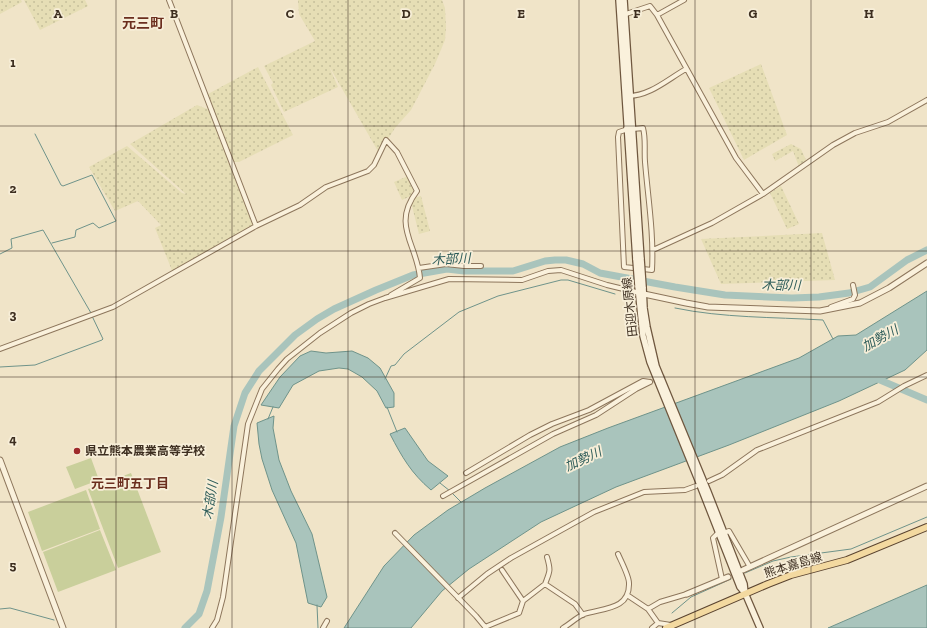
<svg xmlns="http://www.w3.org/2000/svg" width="927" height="628" viewBox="0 0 927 628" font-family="'Zilla Slab','Noto Sans JP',serif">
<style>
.farmland{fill:url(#farmland-dots)}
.pitch{fill:#c9cf9b}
.water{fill:#a9c4bc;stroke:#6f938a}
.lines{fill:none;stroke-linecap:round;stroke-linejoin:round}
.stream{stroke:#6f938a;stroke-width:1}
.river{stroke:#a9c4bc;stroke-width:7}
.minor-tunnel{stroke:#ccc0a6;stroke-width:4;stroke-dasharray:4 2;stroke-linecap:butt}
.minor-casing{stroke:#8d765c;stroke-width:6}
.tertiary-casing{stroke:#8d765c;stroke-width:7}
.secondary-casing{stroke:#6f573f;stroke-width:8}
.primary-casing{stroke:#5b4430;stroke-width:8}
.minor{stroke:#faf1dc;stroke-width:4}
.tertiary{stroke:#faf1dc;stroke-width:5}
.secondary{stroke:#faf1dc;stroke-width:5.5}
.primary{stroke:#f3d9a0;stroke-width:6}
.secondary-bridge-casing{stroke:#6f573f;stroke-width:8;stroke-linecap:butt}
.secondary-bridge{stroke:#faf1dc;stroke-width:5.5}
.grid{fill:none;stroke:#3d2e20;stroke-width:1;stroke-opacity:0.55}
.poi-dot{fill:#9e2a2b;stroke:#f7eed8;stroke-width:1.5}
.labels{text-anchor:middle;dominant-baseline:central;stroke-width:3.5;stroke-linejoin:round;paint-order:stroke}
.street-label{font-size:12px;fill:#3d2e20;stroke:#f7eed8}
.poi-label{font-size:12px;font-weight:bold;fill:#3d2e20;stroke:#f7eed8;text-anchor:start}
.water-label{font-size:13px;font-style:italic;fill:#2f5d5a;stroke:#f7eed8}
.neighbourhood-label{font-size:13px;font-weight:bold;fill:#6b2e1e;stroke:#f7eed8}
.quarter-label{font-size:14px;font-weight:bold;fill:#6b2e1e;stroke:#f7eed8}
.grid-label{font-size:13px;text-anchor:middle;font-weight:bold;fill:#3d2e20;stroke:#f7eed8;stroke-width:3.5;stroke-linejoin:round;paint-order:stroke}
</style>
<defs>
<pattern id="farmland-dots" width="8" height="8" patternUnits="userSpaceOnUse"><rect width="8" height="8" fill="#e6deb5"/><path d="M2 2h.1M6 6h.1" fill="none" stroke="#c6bf9b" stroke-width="1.8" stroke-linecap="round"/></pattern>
</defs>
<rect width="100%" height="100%" fill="#f0e4c8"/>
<path class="farmland" d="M0,0H21L22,2L0,14Z
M24,0H85L88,6L40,30Z
M298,0H442L445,8L446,27L445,40L435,64L411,110L395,128L379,153L329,66L338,87L284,112L271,85L273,83L264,66L315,41L299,14Z
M761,64L787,135L744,160L709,88Z
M258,67L293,135L239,162H233L256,226L173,273L155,228L161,225L138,201L115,211L89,167L127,146L182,193L186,194L130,144L197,105L210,110L219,129L208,94Z
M791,144L801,149L806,160L799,167L793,151L775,161L772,154Z
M408,176L414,191L412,192L413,195L402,200L394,182Z
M781,186L799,224L787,229L770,193Z
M421,196L430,231L419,234L411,202L413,198Z
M822,233L835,280L721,284L701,239Z"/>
<path class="pitch" d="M91,458L99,480L75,489L66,467Z
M131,473L161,552L118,568L88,489Z
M86,490L100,529L42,551L28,512Z
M100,530L116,570L58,592L43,552Z"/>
<path class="water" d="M927,291V350L905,370L839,401L729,445L616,487L541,522L469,569L442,591L411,628H344L384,566L414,535L448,510L485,488L560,447L608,428L799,358L838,336L856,335Z
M311,351L326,353L352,351L368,358L380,368L394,393V407L386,408L377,391L362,377L348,369L339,368L319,371L293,385L279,408L261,405L280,377L300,356Z
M274,416L273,428L279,460L291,491L312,534L327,597L321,607L308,603L296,543L272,490L262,459L259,444L257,423Z
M405,428L428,461L448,476L431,490C411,473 402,457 390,434Z
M927,585V628H828Z"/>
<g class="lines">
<path class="stream" d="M35,134L61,185L63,186L92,175L116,221L99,228L93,223L76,230L75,237L52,243
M0,254L12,248L11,239L43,230L91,313
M675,308C723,318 773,317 823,320L833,339
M0,367L35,365L102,340L103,339L92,316
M385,379L391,366L395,365L404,354L459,312L498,296L561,280H568L615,294
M387,407L397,432
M268,419L273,407
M440,483L450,491
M452,493L461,502
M745,573L773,561L791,557L851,549L927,517
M317,605L318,628
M0,609L10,608L54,620
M672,613L691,597L731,579"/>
<path class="river" d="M873,377L927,400
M185,628L199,614L207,591L221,517L234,426L245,393L259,371L295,335L317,319L334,309L376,290L413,275L447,269L464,271H513L545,261L555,260H566L583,264L600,273L675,287L725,295L792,298L819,297L849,293L870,287L907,260L927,250"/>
<path class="minor-tunnel" d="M650,382L665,376"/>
<g class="minor-casing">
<path id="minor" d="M169,0L256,226
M623,15L650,6L657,15L736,158L763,194
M657,15L684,0
M628,96C650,96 668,79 686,69
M627,127L625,130L619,132L618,137L624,267L652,270C654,234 648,198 645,162C644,150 646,139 643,128L633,129
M653,250L712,223L763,194L833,145L855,133L888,122L927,100
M419,268L446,264L464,266H481
M831,307L853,299L855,295L853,285
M0,349L113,307L256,226L300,205L326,187L368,171L374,165L386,140L397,152L417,191C391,225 417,244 420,278L391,295
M466,473L530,435L552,424L589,410L643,381L650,382
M709,481L722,475L757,450L878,402L904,386L927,375
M443,496L553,434L596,415L636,389L650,382
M395,533L476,616L486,628
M718,533L713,538L722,579
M723,533L729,531L750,567
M502,570L523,601
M545,584C550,571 551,571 547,557
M627,595L648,609L658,623
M458,598L487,574L511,558L594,512L644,492L685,490L696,486
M648,609L660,602L687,594
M485,627L519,613L523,601L545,584L575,604L583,615
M212,628L217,620L223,597L248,424L262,389L278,369L287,359L320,333L351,313L369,304L385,298L449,279L522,280L548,271L561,270L607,285L640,293
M323,628L327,621
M563,628C570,624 577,617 584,614C603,608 630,610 629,583C629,576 621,561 618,554
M652,628L658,623L671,625"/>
</g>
<g class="tertiary-casing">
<path id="tertiary" d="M644,294L686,303L708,307L820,311L860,303L889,288L927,263
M0,460L63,628
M743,570L927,486
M687,594L728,577"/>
</g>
<g class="secondary-casing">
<path id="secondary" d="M619,0L636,260
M624,0L641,259
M638,286L643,336L650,362L698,480L740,587L745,593L760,628
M643,287L644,308L647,327L656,366L708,492L744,584L745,593"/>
</g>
<g class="primary-casing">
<path id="primary" d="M666,628L768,584L791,575L847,560L927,527"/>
</g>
<use href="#minor" class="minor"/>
<use href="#tertiary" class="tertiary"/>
<use href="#secondary" class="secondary"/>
<use href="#primary" class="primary"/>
<g class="secondary-bridge-casing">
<path id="secondary-bridge" d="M641,259L643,287
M636,260L638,286"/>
</g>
<use href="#secondary-bridge" class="secondary-bridge"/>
</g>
<path class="grid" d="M116,0V628M232,0V628M348,0V628M464,0V628M579,0V628M695,0V628M811,0V628M0,126H927M0,251H927M0,377H927M0,502H927"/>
<circle class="poi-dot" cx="77" cy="451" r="4"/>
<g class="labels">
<g class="street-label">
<text transform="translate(630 307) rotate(-96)">田迎木原線</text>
<text transform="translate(793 565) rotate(-17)">熊本嘉島線</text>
</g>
<g class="poi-label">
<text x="85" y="451">県立熊本農業高等学校</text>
</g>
<g class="water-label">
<text transform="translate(451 259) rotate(-3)">木部川</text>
<text transform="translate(781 285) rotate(1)">木部川</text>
<text transform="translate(880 338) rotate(-29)">加勢川</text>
<text transform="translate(583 459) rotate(-25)">加勢川</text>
<text transform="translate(210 500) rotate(-81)">木部川</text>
</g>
<g class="neighbourhood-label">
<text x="130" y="483">元三町五丁目</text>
</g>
<g class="quarter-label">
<text x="143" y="23">元三町</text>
</g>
</g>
<g class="grid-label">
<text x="58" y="18">A</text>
<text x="174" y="18">B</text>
<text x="290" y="18">C</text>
<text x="406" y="18">D</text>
<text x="521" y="18">E</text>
<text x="637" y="18">F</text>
<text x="753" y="18">G</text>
<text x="869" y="18">H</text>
<text x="13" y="67">1</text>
<text x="13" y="193">2</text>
<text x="13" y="319">3</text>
<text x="13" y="444">4</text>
<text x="13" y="570">5</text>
</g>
</svg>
